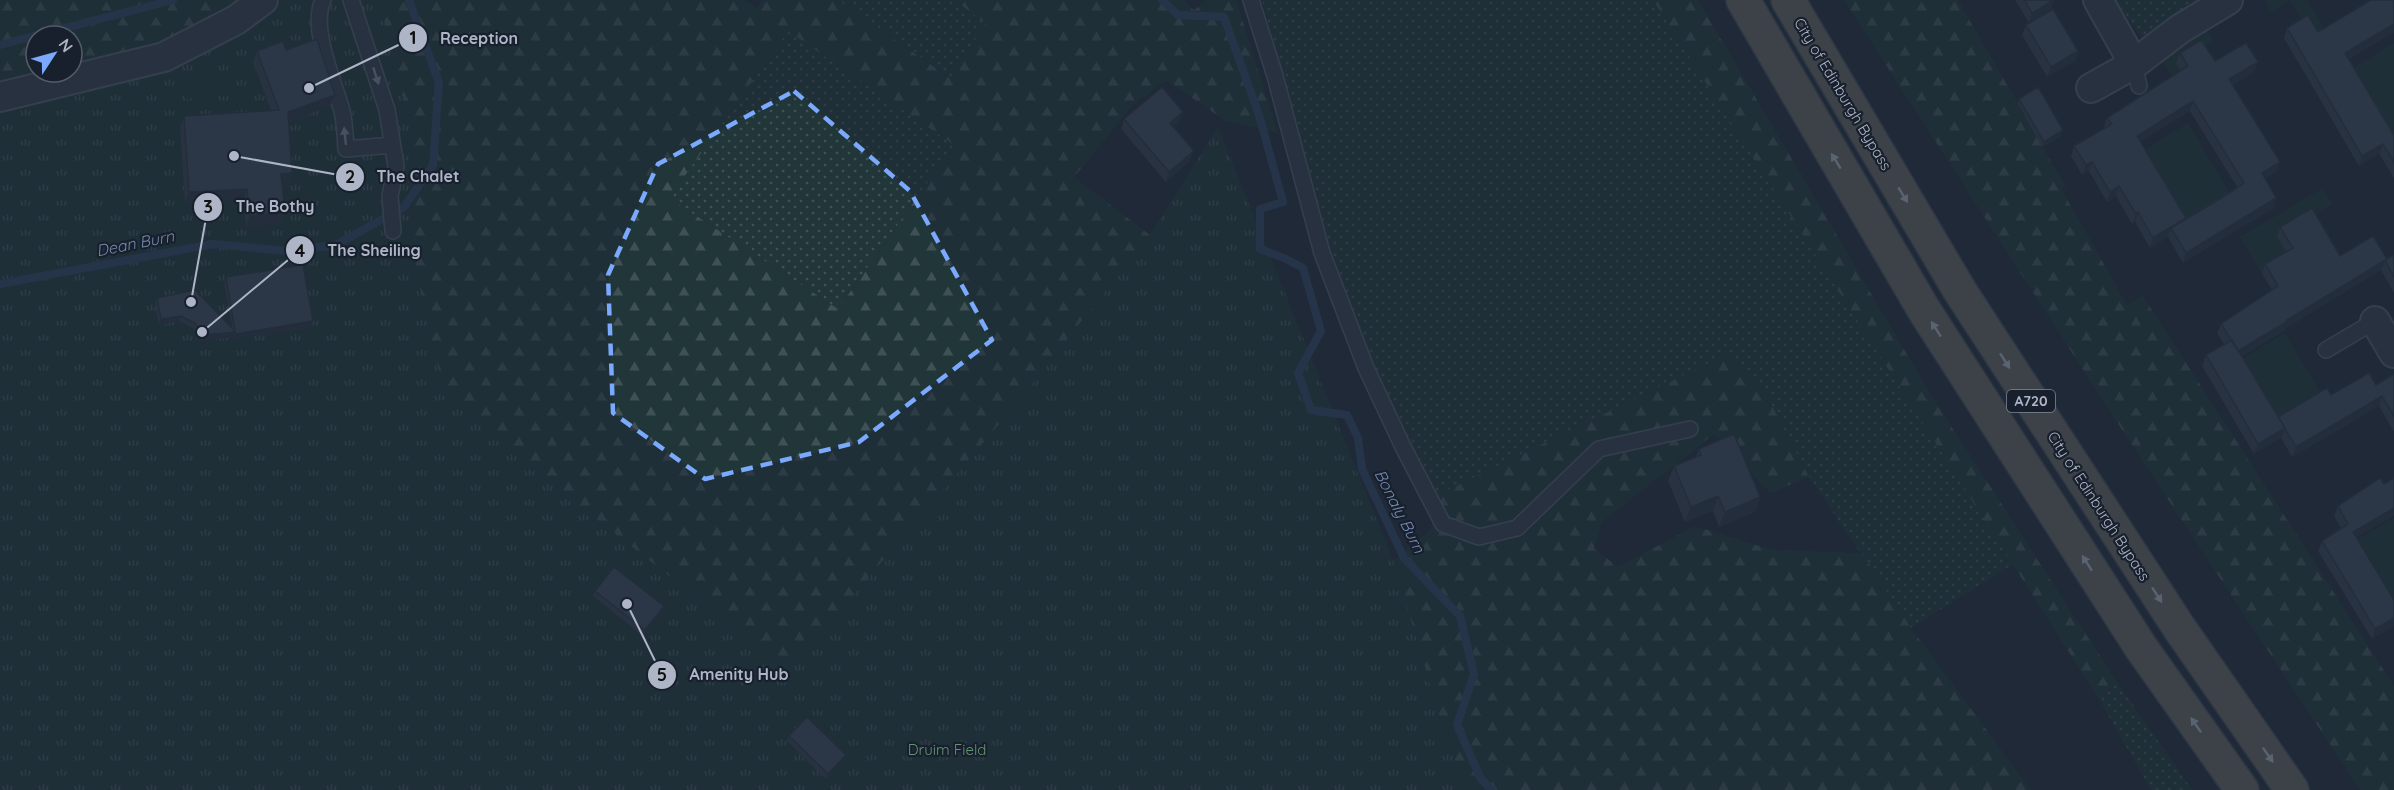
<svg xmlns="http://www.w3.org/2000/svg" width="2394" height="790" viewBox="0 0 2394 790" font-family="Quicksand,sans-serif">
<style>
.grass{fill:url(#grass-dots)}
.forest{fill:url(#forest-firs);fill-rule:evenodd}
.park{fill:url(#park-tufts)}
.garden{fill:#213639}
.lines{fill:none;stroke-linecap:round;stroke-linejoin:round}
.stream{stroke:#2f425f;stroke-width:8}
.service-casing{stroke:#505867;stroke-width:18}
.minor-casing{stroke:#505867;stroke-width:32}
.trunk-casing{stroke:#3d4553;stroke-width:36}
.service{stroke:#323b49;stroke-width:15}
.minor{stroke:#323b49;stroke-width:28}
.trunk{stroke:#605f5c;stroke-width:33}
.wall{fill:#333d4d;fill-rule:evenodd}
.shaded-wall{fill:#29323e}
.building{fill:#3b4759;stroke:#29323e;stroke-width:1.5}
.oneway{fill:#767e8e}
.oneway2{fill:#a1a8b6}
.marked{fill:none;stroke:#7aa9fd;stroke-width:4.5;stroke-dasharray:12 8;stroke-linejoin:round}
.labels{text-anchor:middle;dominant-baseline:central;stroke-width:4.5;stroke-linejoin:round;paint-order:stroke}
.shield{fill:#18202d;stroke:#808898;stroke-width:1.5}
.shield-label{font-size:14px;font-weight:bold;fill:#adb5c6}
.street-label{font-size:15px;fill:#adb5c6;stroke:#18202d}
.park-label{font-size:15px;fill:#639771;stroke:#18202d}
.water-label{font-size:16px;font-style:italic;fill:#738bb0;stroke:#18202d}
.leader{fill:none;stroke:#adb5c6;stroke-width:2}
.callout-dot{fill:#adb5c6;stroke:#18202d;stroke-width:2}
.mark-label{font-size:18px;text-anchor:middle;font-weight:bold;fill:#111}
.callout-label{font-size:16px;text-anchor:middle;font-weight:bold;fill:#adb5c6;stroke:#18202d;stroke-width:4.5;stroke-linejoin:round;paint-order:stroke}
</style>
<defs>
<pattern id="grass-dots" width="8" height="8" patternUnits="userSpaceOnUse" patternTransform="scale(1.5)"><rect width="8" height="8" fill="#213639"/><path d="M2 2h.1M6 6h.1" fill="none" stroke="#3f5154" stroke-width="1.8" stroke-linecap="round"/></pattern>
<pattern id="forest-firs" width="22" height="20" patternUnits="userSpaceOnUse" patternTransform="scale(1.5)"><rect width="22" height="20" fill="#213639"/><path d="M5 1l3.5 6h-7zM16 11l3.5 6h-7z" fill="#3f5154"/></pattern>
<pattern id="park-tufts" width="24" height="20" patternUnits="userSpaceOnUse" patternTransform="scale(1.5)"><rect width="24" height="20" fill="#213639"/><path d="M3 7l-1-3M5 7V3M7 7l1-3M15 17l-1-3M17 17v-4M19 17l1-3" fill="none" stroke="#3f5154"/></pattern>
</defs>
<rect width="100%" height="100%" fill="#1f2938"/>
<path class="grass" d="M838,0H954L986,23L951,78Z
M1262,0H1653L2020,574L2013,564L1911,628L1809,477L1767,396L1727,354L1436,496L1375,367L1331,251Z
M2115,0H2207L2146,43Z
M788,31L954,145L838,309L668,198Z
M2115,679L2192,790H2151L2100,701Z"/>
<path class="forest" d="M0,0H253L158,48L72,68V36H36V72H56L0,83Z
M379,0H744L757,8L763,0H838L950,78L986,23L954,0H1183L1194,10L1207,0H1236L1278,133L1224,120L1166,80L1132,106L1074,177L1150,235L1007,415L793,666L719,615L550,483L441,382L416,271L412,136ZM788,31L954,145L838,309L669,198Z
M1653,0H1698L1931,395L2115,679L2100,701Z
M1844,0H1958L2066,187L2062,190L2127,305L2143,296L2394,686V790H2360L2124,433Z
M1727,354L1767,396L1809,477L1770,493L1714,434L1602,522L1594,548L1618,567L1695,526L1772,550L1862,553L1911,628L2031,790H1466L1443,728L1393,560L1431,530L1436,496Z"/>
<path class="park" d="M280,0H379L412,136L416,271L441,382L550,483L719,615L793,666L1007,415L1150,235L1218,127L1393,560L1443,728L1466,790H0V111L164,69L253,20Z"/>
<path class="garden" d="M2265,0H2307L2326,32L2315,42L2290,0L2270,12Z
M2207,31L2213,40L2176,63L2185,76L2176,82L2162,60Z
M2394,43V138L2348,71Z
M201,67H210L229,78L230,95L186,99L185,81Z
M2188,123L2230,194L2182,223L2141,152Z
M2323,188L2332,204L2277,236L2289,257L2262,274L2240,237Z
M2285,333L2322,395L2276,423L2239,361Z
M2394,518V603L2353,542Z"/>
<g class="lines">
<path class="stream" d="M1162,0L1178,15L1224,17L1259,115L1283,202L1260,209V249L1284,258L1303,268L1321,331L1298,373L1311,410L1347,415L1358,438L1362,469L1404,558L1460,616L1474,674L1457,725L1481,779L1492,790
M0,45L173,0
M0,284L213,244L287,251L336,245L404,207L433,165L439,83L409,0"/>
<g class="service-casing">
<path id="service" d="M323,0C310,29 334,81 342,111C345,123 345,136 346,149L392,145
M351,0L387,110L396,166L390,196L393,231
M1251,0L1275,76L1322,253L1366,368L1403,447L1443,524L1479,537L1517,528L1599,449L1690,429
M2134,64L2139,86
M2326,350L2375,321"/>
</g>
<g class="minor-casing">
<path id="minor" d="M2098,0L2134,64
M2091,88L2134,64L2180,29L2228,0
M0,97L164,57L236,20L263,0
M2375,321L2394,353"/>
</g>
<g class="trunk-casing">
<path id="trunk" d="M1743,0L1924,310L2142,649L2242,790
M1788,0L1960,291L2180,629L2292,790"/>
</g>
<use href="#service" class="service"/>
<use href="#minor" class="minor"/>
<use href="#trunk" class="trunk"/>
</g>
<path class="wall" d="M2015,0H2054L2051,9L2029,23Z
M2394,0V32L2349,59L2394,135V178L2379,154L2359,166L2284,38L2287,28L2318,32Z
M2026,25L2078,51L2075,61L2047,77L2022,35Z
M286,50L330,106L289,122L292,173L288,185H282L285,212L281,224L246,227L243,200L185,203L180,128L184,116L271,111L253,62L257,51Z
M2180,53L2254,72L2233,85L2276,172L2265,178L2276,198L2273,208L2183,263L2168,237L2150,248L2135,222L2132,224L2116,196L2107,202L2089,171L2082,175L2071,156L2074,146L2104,129V127L2107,118L2181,71L2176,63ZM2190,111L2237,187L2186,218L2140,142Z
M2019,99L2061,136L2042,147L2018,104Z
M1183,112L1179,122L1173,127L1190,161L1166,182L1121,129L1124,119Z
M2280,227L2340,256L2387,259L2394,255V293L2381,270L2286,328L2284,331L2241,356L2278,417L2331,395L2376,385L2394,374V432L2379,406L2292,457L2281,438L2254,454L2202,366L2206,355L2224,344L2217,333L2221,324L2272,290L2262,274L2265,264L2286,252L2277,236Z
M226,277L311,327L234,339V337L202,341L193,328L179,321L159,325L155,303L157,298L232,327L224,283Z
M1699,449L1760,497L1755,512L1719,527L1713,511L1685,522L1668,481L1674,466L1696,457Z
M2384,484L2357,538L2394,600V626L2372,639L2318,551L2322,541L2341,528L2334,516L2338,506Z
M595,591L664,606L662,611L643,636L593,596Z
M789,736L844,760L826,779L787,741Z"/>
<path class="shaded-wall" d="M2054,0L2051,9L2029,23L2032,13Z
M2394,24V32L2342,63L2345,53Z
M2078,51L2075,61L2047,77L2051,67Z
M2258,62L2254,72L2226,89L2229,79Z
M335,95L330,106L284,123L288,112Z
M2193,101L2190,111L2133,146L2137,136Z
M1183,112L1179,122L1166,133L1170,123Z
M2063,130L2061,136L2042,147L2044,142Z
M2383,144L2379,154L2359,166L2362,156Z
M1194,151L1190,161L1166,182L1169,172Z
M2092,162L2089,171L2082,175L2086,165Z
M2280,162L2276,172L2258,183L2262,173Z
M292,173L288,185H277L281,174Z
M2119,186L2116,196L2107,202L2110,192Z
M247,189L243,200L185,203L189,192Z
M2276,198L2273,208L2183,263L2186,253Z
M285,212L281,224L246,227L250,216Z
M2138,212L2135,222L2132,224L2136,214Z
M2186,218L2171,228L2168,237L2150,248L2153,238Z
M2385,261L2381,270L2286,328L2284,331L2234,361L2238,351L2287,320Z
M181,316L179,321L159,325L161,319Z
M313,321L311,327L234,339L236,334Z
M235,332L234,337L202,341L204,335Z
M2382,396L2379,406L2292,457L2296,447Z
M2285,428L2281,438L2254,454L2258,444Z
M1718,496L1713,511L1685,522L1691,507Z
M1760,497L1755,512L1719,527L1725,512Z
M2394,508V516L2349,542L2353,532Z
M664,606L662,611L643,636L645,630Z
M2394,618V626L2372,639L2375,629Z
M846,755L844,760L826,779L828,774Z"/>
<path class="building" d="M2024,0H2054L2032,13Z
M2371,0H2394V24L2345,53L2394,135V162L2383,144L2362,156L2287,28L2308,15L2318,32Z
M2053,9L2078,51L2051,67L2026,25Z
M317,39L335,95L288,112L292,173L281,174L285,212L250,216L247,189L189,192L184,116L279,110L257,51L283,41L286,50Z
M2201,40L2215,61L2246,43L2258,62L2229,79L2280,162L2262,173L2276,198L2186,253L2171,228L2228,194L2244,183L2193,101L2137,136L2186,218L2153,238L2138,212L2136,214L2119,186L2110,192L2092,162L2086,165L2074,146L2112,124L2107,118L2188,66L2180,53Z
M1162,87L1183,112L1170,123L1194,151L1169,172L1124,119Z
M2038,87L2063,130L2044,142L2019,99Z
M2312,208L2340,256L2373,236L2387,259L2287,320L2288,321L2238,351L2221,324L2278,286L2265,264L2293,248L2280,227Z
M2394,255V277L2385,260Z
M303,265L313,321L236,334L235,332L204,335L195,323L181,316L161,319L157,298L195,290L235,331L226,277Z
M2232,340L2285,428L2258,444L2206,355Z
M2369,373L2376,385L2394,374V416L2382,396L2296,447L2278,417L2327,388L2331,395Z
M1734,434L1760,497L1725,512L1718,496L1691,507L1674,466L1701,455L1699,449Z
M2380,478L2384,484L2394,478V508L2353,532L2394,600V618L2375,629L2322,541L2348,524L2338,506Z
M614,567L664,606L645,630L595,591Z
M807,717L846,755L828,774L789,736Z"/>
<defs><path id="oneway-solid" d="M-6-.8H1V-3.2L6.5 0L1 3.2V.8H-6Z" transform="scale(1.5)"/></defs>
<g class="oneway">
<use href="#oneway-solid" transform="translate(376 76) rotate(72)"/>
<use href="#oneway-solid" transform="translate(345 136) rotate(-96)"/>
</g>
<g class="oneway2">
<use href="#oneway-solid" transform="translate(1836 161) rotate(-121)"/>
<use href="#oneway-solid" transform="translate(1903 195) rotate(59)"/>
<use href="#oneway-solid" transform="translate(1936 329) rotate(-123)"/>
<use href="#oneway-solid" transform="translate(2005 361) rotate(57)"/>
<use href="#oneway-solid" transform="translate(2087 563) rotate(-123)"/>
<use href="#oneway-solid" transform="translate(2157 595) rotate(57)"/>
<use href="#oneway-solid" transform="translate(2196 725) rotate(-125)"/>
<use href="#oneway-solid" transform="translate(2268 755) rotate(55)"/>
</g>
<path d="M0 0H2394V790H0ZM794,91L910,191L992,340L859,442L705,479L613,413L608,275L658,164Z" fill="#1f2938" fill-opacity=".55" fill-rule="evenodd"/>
<path class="marked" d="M794,91L910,191L992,340L859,442L705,479L613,413L608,275L658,164Z"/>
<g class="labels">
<rect class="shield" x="2007" y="390" width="48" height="22" rx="4.5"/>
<g class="shield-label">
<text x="2031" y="401">A720</text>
</g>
<g class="street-label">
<text transform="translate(1843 94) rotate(59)">City of Edinburgh Bypass</text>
<text transform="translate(2099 506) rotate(57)">City of Edinburgh Bypass</text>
</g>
<g class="park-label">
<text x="947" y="749">Druim Field</text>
</g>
<g class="water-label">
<text transform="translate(135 243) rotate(-11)">Dean Burn</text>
<text transform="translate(1400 511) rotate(63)">Bonaly Burn</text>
</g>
</g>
<path class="leader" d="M309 88L413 38M234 156L350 177M191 302L208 207M202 332L300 250M627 604L662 675"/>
<g class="callout-dot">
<circle cx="309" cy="88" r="6"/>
<circle cx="234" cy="156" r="6"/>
<circle cx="191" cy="302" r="6"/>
<circle cx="202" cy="332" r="6"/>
<circle cx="627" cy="604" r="6"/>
<circle cx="413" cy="38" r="15"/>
<circle cx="350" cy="177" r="15"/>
<circle cx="208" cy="207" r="15"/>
<circle cx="300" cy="250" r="15"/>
<circle cx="662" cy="675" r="15"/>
</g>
<g class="mark-label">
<text x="413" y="44">1</text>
<text x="350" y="183">2</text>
<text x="208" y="213">3</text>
<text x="300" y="257">4</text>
<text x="662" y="681">5</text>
</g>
<g class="callout-label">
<text x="479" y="44">Reception</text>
<text x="418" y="182">The Chalet</text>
<text x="275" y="212">The Bothy</text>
<text x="374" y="256">The Sheiling</text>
<text x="739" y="680">Amenity Hub</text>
</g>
<g transform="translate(54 54) rotate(54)"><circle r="28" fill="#18202d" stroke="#545c6a" stroke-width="1.5"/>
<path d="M0-4.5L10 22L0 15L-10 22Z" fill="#7aa9fd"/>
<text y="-9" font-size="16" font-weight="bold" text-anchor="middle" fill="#adb5c6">N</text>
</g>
</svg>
